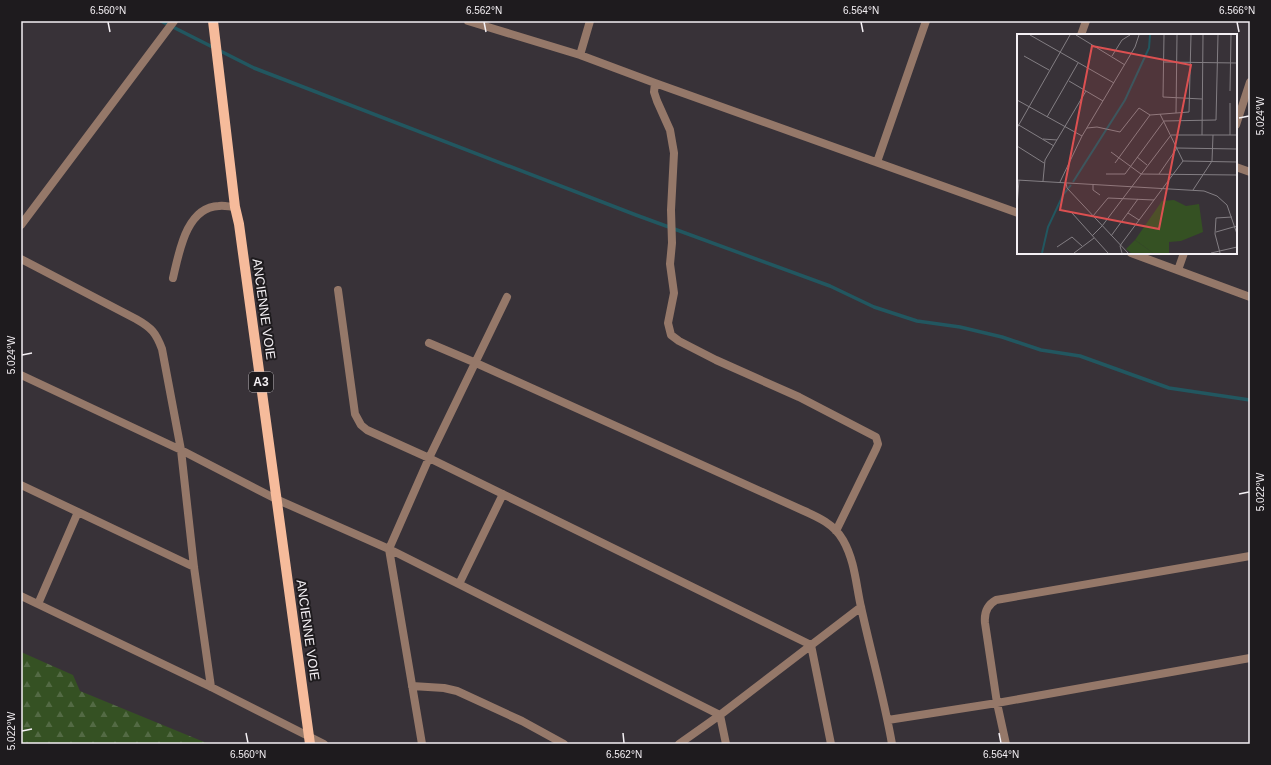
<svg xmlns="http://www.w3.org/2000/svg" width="1271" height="765" viewBox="0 0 1271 765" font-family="Helvetica,sans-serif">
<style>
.forest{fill:url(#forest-firs)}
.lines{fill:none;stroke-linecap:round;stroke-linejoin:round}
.stream{stroke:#225760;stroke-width:3.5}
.street{stroke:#957869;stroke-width:8}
.primary{stroke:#f6bb9b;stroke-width:10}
.ticks{fill:none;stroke:#f4f0f4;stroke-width:1.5}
.labels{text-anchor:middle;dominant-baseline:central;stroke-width:4;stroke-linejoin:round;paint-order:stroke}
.shield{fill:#1e1b1e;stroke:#b4b0b4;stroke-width:1}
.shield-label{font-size:12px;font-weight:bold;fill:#f4f0f4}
.street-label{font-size:13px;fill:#f4f0f4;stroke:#1e1b1e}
.inset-river{fill:none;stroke:#225760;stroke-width:2}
.inset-road{fill:none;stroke:#837e83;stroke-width:1}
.view{fill:#dc5051;fill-opacity:0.15;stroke:#dc5051;stroke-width:2}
.inset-edge{fill:none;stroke:#f4f0f4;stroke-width:2}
.neatline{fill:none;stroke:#f4f0f4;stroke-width:1.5}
.ticks-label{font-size:10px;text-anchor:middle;fill:#f4f0f4}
</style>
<defs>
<pattern id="forest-firs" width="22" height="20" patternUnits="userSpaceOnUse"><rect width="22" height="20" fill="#355123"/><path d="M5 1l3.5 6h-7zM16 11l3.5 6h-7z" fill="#536a44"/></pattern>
</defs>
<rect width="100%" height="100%" fill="#383238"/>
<path class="forest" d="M21,652L73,675L80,691L209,744H21Z"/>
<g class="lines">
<path class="stream" d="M161,21L254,68L636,215L830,286L874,307L917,321L960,327L1002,337L1041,350L1080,356L1169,388L1250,400"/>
<path class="street" d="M468,21L580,55L655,83L1018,213
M1081,35L1086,21
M580,55L590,21
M655,83L654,92L657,101L670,130L674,153L671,210L672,243L670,264L674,293L668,323L671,335L679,341L716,360L799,397L876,437L878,444L876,449L836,531
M1236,125L1250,82
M877,162L926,21
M1236,167L1250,172
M21,225L174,21
M1131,253L1250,297
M21,259L136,319C152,328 156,333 162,349L181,450L194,567L211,687
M1178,270L1184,253
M173,278C179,253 186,207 219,206C224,205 230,207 235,207
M338,290L355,414L361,425L367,430L429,458L811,645L831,744
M429,343L476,363L802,510C818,517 834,524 843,540C855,561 856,585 861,607C871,653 884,698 892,744
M21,375L181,450L278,500L389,549L720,715L726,744
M21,485L194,567
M459,584L503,494
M21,596L211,687L324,744
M38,604L78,512
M412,686L444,688L457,691L522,721L564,744
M888,720L997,703L1250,658
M422,744L389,549L429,458L507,297
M679,744L720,715L861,607
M1006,744L997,703L985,623C984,613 987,605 996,600L1250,556"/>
<path class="primary" d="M213,21L235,207L239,224L310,744"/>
</g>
<path class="ticks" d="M108,22L110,32M484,22L486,32M861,22L863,32M1237,22L1239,32M1239,118L1249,116M22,355L32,353M1239,494L1249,492M22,731L32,729M246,733L248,743M623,733L624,743M999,733L1001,743"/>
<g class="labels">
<rect class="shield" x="249" y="372" width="24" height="20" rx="3"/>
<g class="shield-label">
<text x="261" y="382">A3</text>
</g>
<g class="street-label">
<text transform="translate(264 309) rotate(82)">ANCIENNE VOIE</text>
<text transform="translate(308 630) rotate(82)">ANCIENNE VOIE</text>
</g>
</g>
<g transform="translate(1017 34)">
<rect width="220" height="220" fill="#383238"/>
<path d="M157,166L169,172L182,170L186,198L164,207L152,208V219H136L118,206L145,167Z" fill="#355123"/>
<path d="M118,206L136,219H114L109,215Z" fill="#355123"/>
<path class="inset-river" d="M56,148L108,66L132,14L133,1M25,219L31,193L46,161L54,151"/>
<path class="inset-road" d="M13,1L97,49M59,1L108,31M147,1L146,63L185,65M7,22L32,36M95,22L105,6L113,1M147,28L220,29M52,47L86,67M213,57L214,1M0,66L65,102M159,79L160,1M143,80L166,127M30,83L61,29M0,90L37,112M0,94L53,1M70,94L80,93L103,98L122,74L133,81M185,101L186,1M213,101V69M26,105L40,106M0,112L27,129M94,118L124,140L220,141M120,123L130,131M166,127L220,128M98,129L133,81L172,78L174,1M89,140H108L147,87L199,86L201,1M142,140L160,114L220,115M0,146L187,157L200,162L210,171L220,200M26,147L28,126L69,57M43,148L65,102L118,13L122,1M49,149L50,154L111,219M76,151V156L83,161M176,156L195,127L196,101M0,172L2,146M55,179L91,219M111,179L122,186M76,182L91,164L137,166M199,198L220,192M75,202L85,192L154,101H220M94,202L121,165M40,213L55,203L65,212M57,219L77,204M105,219L103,212L105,209L166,127M194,219L220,213M203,219L198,200L199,184L215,183"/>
<path class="view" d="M75,12L174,31L142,195L43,176Z"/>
<rect width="220" height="220" class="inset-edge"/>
</g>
<rect width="1271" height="765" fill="none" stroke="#1e1b1e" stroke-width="44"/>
<rect x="22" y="22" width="1227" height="721" class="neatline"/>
<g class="ticks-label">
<text x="108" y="14">6.560°N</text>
<text x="484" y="14">6.562°N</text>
<text x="861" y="14">6.564°N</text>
<text x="1237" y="14">6.566°N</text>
<text transform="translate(1260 116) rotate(-90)" y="4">5.024°W</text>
<text transform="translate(11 355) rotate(-90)" y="4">5.024°W</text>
<text transform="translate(1260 492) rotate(-90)" y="4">5.022°W</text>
<text transform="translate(11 731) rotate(-90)" y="4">5.022°W</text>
<text x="248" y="758">6.560°N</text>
<text x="624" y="758">6.562°N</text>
<text x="1001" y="758">6.564°N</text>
</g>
</svg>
